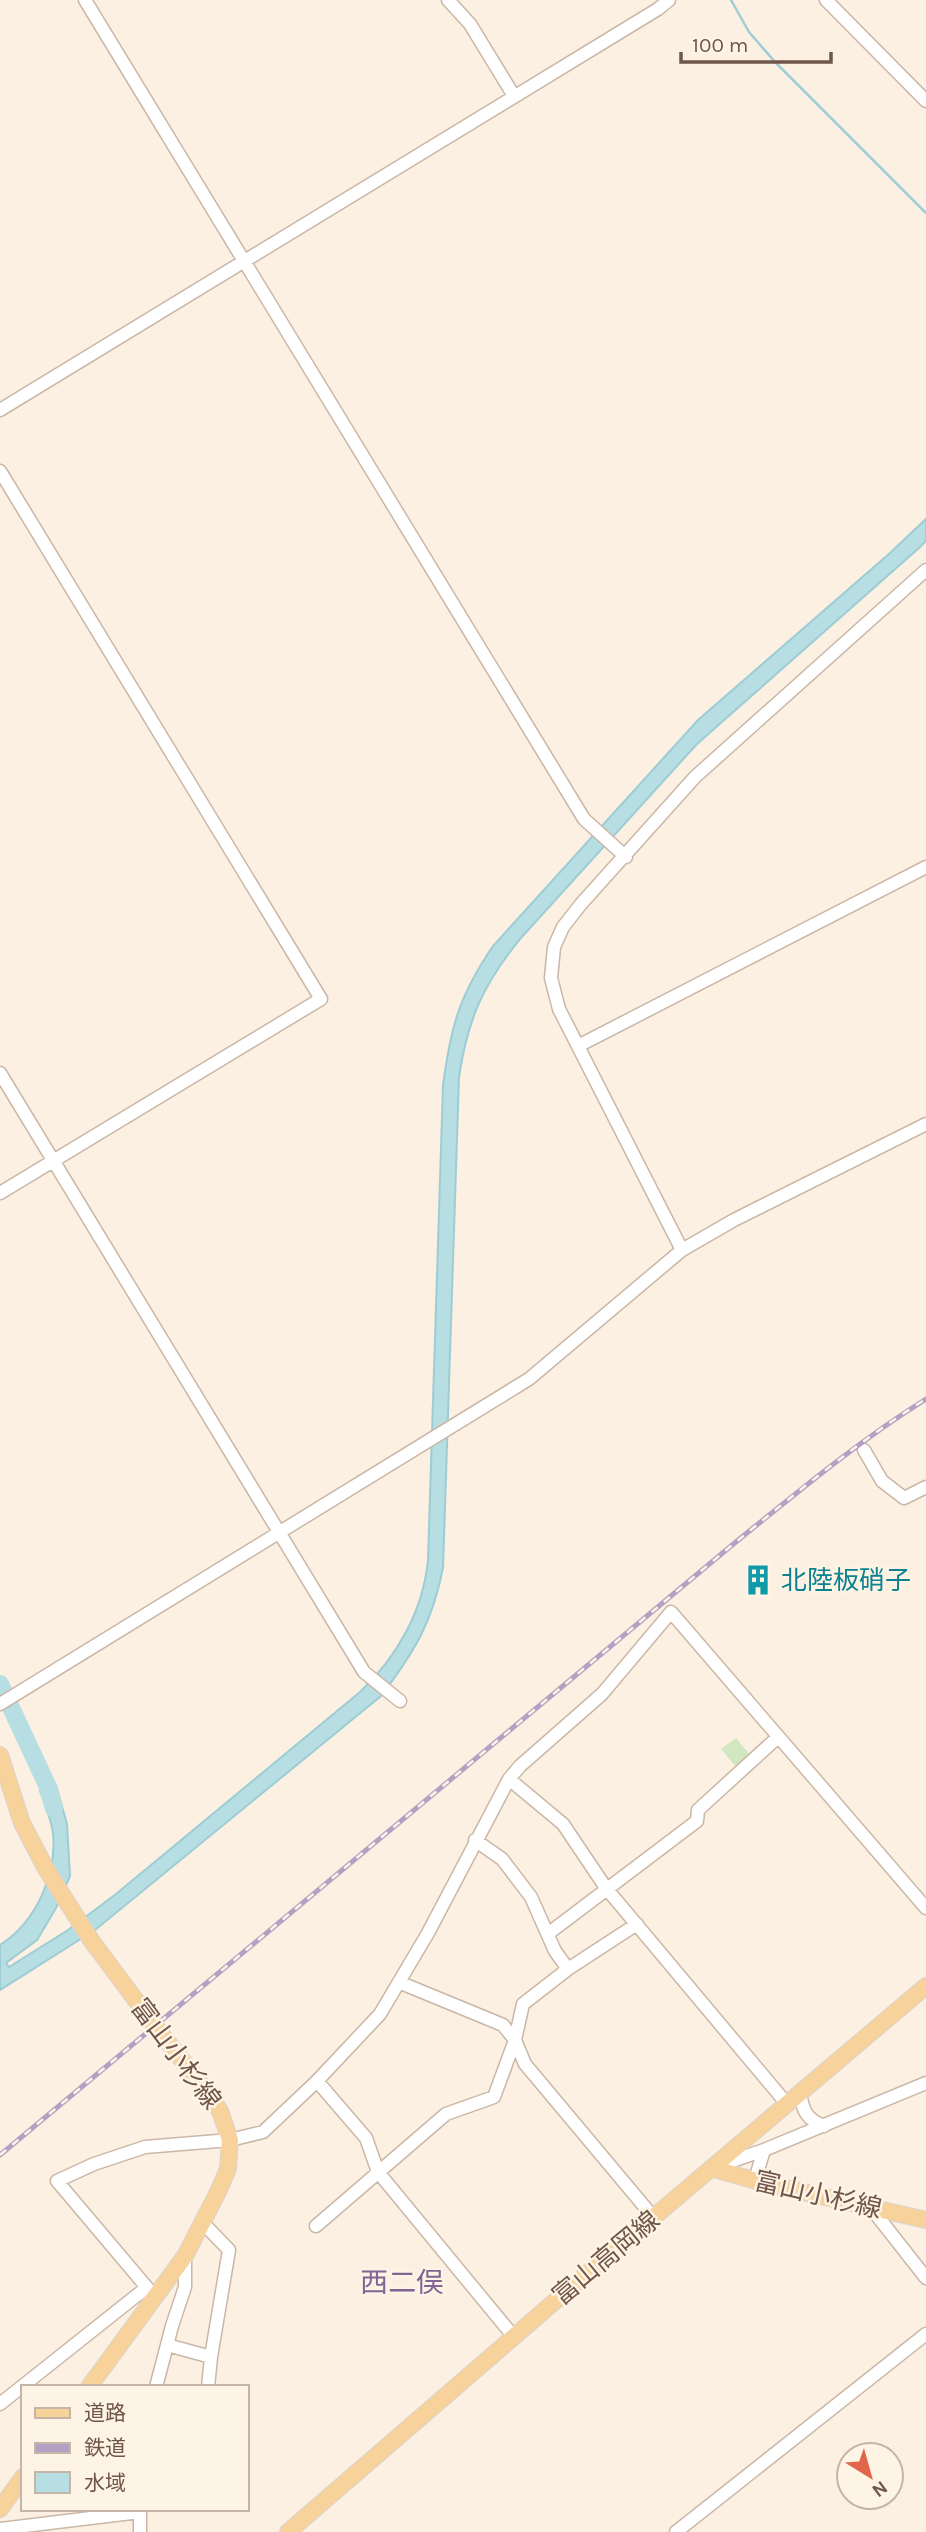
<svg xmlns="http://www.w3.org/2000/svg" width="926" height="2532" viewBox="0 0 926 2532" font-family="Karla,'Noto Sans JP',sans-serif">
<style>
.green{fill:#d1e7c0}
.water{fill:#b7dee3;stroke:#9dcdd4;stroke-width:2}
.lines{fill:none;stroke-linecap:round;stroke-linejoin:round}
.stream{stroke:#9dcdd4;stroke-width:2.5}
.river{stroke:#b7dee3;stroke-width:18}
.minor-casing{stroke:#cab7a8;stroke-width:15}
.major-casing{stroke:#dad3d0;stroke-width:18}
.minor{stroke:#fff;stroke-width:12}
.major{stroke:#f7d29b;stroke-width:16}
.rail-casing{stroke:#b2a1c3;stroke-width:5}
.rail{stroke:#fef4e6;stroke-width:2.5;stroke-dasharray:8;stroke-linecap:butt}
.labels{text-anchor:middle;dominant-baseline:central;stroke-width:5;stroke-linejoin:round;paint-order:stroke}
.culture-label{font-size:26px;fill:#0d838f;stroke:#fef4e6;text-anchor:start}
.street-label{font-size:26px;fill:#705649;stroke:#fef4e6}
.neighbourhood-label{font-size:28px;fill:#826594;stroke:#fef4e6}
</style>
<rect width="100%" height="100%" fill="#fbf0e1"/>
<path class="green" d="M736,1738L751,1756L737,1768L721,1749Z"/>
<path class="water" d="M926,519V541L919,548L697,744L520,939C483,985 468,1018 459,1077L443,1568C432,1623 415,1651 381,1696L95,1930L0,1990V1945C36,1922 57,1875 53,1833C51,1819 45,1804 40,1791L56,1785L67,1824L70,1876L56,1908L37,1940L6,1963L9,1967L68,1930L116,1894L360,1692C397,1657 423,1611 428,1560L443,1085C451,1026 459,996 493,946L698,720L890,553Z"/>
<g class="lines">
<path class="stream" d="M731,0L749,32L775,62L926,213"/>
<path class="river" d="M0,1684L48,1787L54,1809"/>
<g class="minor-casing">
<path id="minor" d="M85,0L584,819L626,857
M448,0L470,24L514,96
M826,0L926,101
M0,410L658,9L669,0
M0,471L321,999L0,1193
M578,1046L926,867
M0,1073L364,1672L400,1701
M682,1250L559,1009L551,978L554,947L563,927L581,904L695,777L926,570
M864,1450L882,1481L904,1498L926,1487
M0,1704L529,1379L682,1250L734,1220L926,1124
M509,1779L563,1824L606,1888L787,2104
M475,1840L502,1859L531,1897L555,1951L568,1969
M549,1933L697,1821L698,1810L778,1737
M401,1983L503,2025L515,2040L525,2064L654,2218
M317,2081L366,2138L378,2172L514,2337
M800,2093C803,2111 806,2119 824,2126
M764,2150L757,2173L764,2183
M718,2166L764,2150L926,2083
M871,2208L926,2278
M203,2223L229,2250L211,2357L208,2387
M316,2226L446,2114L494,2097L515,2040L523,2004L568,1969L637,1924
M155,2297L57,2181L94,2164L145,2147L230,2140L263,2132L317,2081L380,2014L428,1933L509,1779L520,1766L602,1694L671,1612L926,1908
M167,2345L211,2357
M156,2387L172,2326L185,2287V2256
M0,2404L146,2288
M140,2509V2532
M0,2529L140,2512
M676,2532L926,2334"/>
</g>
<g class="major-casing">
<path id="major" d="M0,1755L22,1823L46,1869L91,1940L155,2026L206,2090L220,2111L230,2140L228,2169L218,2192L185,2256L89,2387
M711,2168L764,2183L926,2220
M0,2509L23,2477
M288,2532L576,2283L926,1986"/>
</g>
<use href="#minor" class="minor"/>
<use href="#major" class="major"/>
<g class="rail-casing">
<path id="rail" d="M0,2155L731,1546C794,1495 857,1442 926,1399"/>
</g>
<use href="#rail" class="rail"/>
</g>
<defs>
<g id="building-bare" transform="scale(2.415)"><path d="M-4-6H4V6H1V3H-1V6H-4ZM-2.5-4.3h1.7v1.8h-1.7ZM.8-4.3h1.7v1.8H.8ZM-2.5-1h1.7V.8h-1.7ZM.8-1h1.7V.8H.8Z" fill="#0f9aa8" stroke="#fef4e6" stroke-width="2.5" paint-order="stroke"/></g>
</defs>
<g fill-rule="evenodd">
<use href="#building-bare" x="758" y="1580"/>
</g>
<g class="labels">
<g class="culture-label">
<text x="781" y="1580">北陸板硝子</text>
</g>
<g class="street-label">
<text transform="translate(176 2054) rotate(53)">富山小杉線</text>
<text transform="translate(818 2195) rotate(13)">富山小杉線</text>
<text transform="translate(606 2258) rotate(-40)">富山高岡線</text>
</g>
<g class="neighbourhood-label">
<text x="402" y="2282">西二俣</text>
</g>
</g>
<rect x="21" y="2385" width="228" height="126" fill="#fef4e6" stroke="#c5b5a7" stroke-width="2"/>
<rect x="35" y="2408" width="35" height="10" fill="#f7d29b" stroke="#c5b5a7" stroke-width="2"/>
<text x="84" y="2420" font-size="21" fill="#705649">道路</text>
<rect x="35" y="2443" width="35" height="10" fill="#b2a1c3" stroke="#c5b5a7" stroke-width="2"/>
<text x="84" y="2455" font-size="21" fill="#705649">鉄道</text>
<rect x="35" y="2472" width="35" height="21" fill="#b7dee3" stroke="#c5b5a7" stroke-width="2"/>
<text x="84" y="2490" font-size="21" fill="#705649">水域</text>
<g transform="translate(870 2476) rotate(143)"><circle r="33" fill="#fef4e6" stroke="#c5b5a7" stroke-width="2"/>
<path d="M0-5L12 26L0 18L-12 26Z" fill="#e0674a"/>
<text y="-10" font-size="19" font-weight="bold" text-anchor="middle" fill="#705649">N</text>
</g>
<path d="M681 52v10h150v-10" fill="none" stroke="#705649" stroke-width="3.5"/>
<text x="692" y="52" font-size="21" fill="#705649" stroke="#fef4e6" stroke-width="5" paint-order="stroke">100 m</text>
</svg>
